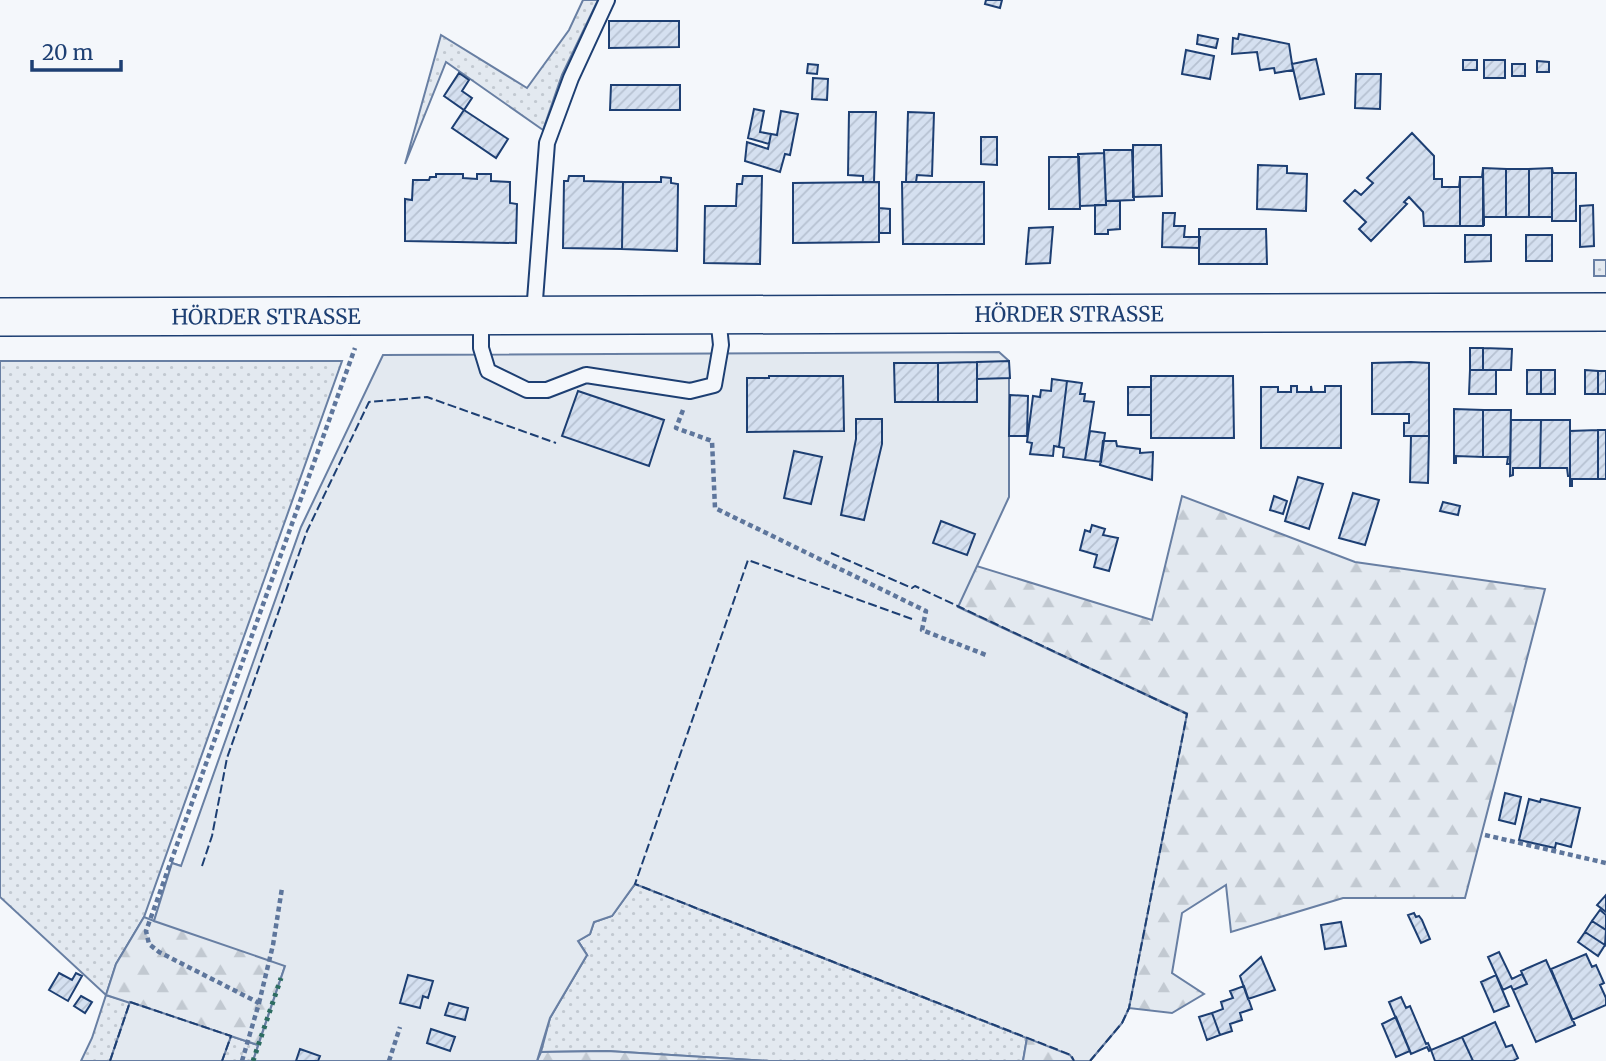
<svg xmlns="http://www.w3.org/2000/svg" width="1606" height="1061" viewBox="0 0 1606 1061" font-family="Merriweather,serif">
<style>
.grass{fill:url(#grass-dots);stroke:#687fa3;stroke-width:2}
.forest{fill:url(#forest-firs);stroke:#687fa3;stroke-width:2}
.garden{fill:#e3e9f0;stroke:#687fa3;stroke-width:2}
.building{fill:url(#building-hatch);stroke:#1d3f73;stroke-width:2}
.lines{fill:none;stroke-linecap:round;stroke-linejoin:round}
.lane-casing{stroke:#1d3f73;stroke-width:18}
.secondary-casing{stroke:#1d3f73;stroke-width:40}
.path{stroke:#5e769c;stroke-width:4.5;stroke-dasharray:5 3.5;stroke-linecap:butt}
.lane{stroke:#f4f7fb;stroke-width:14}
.secondary{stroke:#f4f7fb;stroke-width:37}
.hedge{stroke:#2c6c60;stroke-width:5;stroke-dasharray:3.5 5;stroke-linecap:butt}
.fence{stroke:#1d3f73;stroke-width:2;stroke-dasharray:9 3.5;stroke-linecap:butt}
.labels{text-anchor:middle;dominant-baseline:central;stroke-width:5;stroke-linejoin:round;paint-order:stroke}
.street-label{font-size:21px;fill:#1d3f73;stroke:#f4f7fb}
</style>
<defs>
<pattern id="grass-dots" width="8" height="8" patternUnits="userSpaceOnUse" patternTransform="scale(1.75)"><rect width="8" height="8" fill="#e3e9f0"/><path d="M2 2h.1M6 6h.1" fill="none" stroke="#c2c9d1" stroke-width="1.8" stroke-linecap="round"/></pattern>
<pattern id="forest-firs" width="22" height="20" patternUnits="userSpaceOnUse" patternTransform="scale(1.75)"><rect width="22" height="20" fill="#e3e9f0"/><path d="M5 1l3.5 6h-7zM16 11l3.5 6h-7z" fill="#c2c9d1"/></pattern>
<pattern id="building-hatch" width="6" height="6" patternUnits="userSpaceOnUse" patternTransform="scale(1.75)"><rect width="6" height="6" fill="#d5e0f0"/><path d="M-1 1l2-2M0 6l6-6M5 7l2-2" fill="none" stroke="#b6c1d1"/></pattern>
</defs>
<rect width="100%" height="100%" fill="#f4f7fb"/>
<path class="grass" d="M583,0H598L562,75L543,130L446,62L405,164L441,35L527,88L569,30Z
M1594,260H1606V276H1594Z
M0,361H342L144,917L116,964L106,995L130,1002L110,1061H81L92,1038L106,995L0,897Z
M653,837L693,907L1027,1038L1023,1061H769L607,1051L541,1052L550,1018L587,955L578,941L594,922L625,897L635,884Z
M231,1036L258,1045L253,1061H222Z"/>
<path class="forest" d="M736,492L1152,620L1182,496L1355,562L1545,589L1465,898H1343L1231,932L1226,885L1182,913L1172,973L1204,994L1172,1013L1129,1008L1122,1023L1090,1061H1023L1027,1038L693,907L1186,713L958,607L635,884L612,916L594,922L590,934L578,941L587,955L297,931L258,1045L106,995L116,964L144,917L154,921L172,863L181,866Z
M607,1051L769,1061H537L541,1052Z"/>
<path class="garden" d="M999,352L1009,361V497L958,607L1187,714L1129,1008L1122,1023L1090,1061H1074L1070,1055L635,884L612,916L594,922L590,934L578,941L587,955L550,1018L537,1061H253L285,966L154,921L172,863L181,866L301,527L383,355Z
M130,1002L231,1036L222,1061H110Z"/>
<path class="building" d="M986,0H1002L1000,8L985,4Z
M609,21H679V47L609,48Z
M1239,34L1289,44L1293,70L1275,73L1274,68L1260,70L1257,52L1232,54L1233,38L1238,39Z
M1198,35L1218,39L1216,48L1197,44Z
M1186,50L1214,56L1210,79L1182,74Z
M1316,59L1324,94L1300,99L1292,64Z
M1463,60H1477V70H1463Z
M1484,60H1505V78H1484Z
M1537,61L1549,62V72H1537Z
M808,64L818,65L817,74L807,73Z
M1512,64H1525V76H1512Z
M459,73L469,80L462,91L472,98L464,110L444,96Z
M1356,74H1381L1380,109L1355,108Z
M813,78L828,79L827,100L812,99Z
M611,85H680V110H610Z
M754,109L764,111L760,132L771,134L769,144L748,138Z
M464,110L508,139L496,158L452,128Z
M781,111L798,114L790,155L785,154L780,172L745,161L747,142L768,149L771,134L777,135Z
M849,112H876L874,182H863V176L848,175Z
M908,112L934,113L932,176L917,175L916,182H906Z
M1412,133L1434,156V179H1442V187H1459L1460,179V226H1424L1423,212L1409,197L1404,202L1407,204L1371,241L1359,229L1366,222L1344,201L1355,190L1361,195L1373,183L1367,178Z
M981,137H997V165L981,164Z
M1133,145H1161L1162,196L1133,197Z
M1104,150H1132L1134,200L1106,201Z
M1104,153L1106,205L1080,206L1078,154Z
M1049,157H1079L1080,209H1049Z
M1258,165L1287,166V173L1307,174L1306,211L1257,209Z
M1483,168L1506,169V217H1484V226Z
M1483,168V226H1460V177H1482Z
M1552,168V221V217H1529V169Z
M1552,168L1553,173H1576V221H1552Z
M1506,169H1529V217H1506Z
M436,174H463V178L477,179V174H491V181L510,182V203L517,204L516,243L405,241V199L412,200L413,180H429L430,177H436Z
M569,176H584V181L623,182L622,249L563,248L564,181H568Z
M743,176H762L760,264L704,263L705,206H736L737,184H742Z
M661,177L671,178V183L678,184L677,251L622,249L623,182H661Z
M879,182V242L793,243V183Z
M902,182H984V244H903Z
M1106,201H1120V229L1108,230V234H1095V205H1106Z
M1593,205L1594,246L1580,247V206Z
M879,208L890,209V233H879Z
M1163,213H1175L1174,226H1185L1184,237H1200L1199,248L1162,247Z
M1053,227L1050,263L1026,264L1029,228Z
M1199,229H1266L1267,264H1199Z
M1465,235H1491V261L1465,262Z
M1526,235H1552V261H1526Z
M1470,348H1483V370H1470Z
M1483,348L1512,349L1511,370H1483Z
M1009,361L1010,378L977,379V362Z
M977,362V402H938V363Z
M1411,362L1429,363V436H1404V423H1409V414H1372V363Z
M894,363H938V402H895Z
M1470,370H1496V394H1469Z
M1527,370H1541V394H1527Z
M1541,370H1555V394H1541Z
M1585,370L1598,371V394H1585Z
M1598,371H1606V394H1598Z
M769,376H843L844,431L747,432V378H769Z
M1151,376H1233L1234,438H1151Z
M1052,379L1067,381L1059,447L1054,446L1053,456L1030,454L1032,443L1027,442L1033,396L1040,397L1041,390L1051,391Z
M1067,381L1082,383L1080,394H1085L1084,401L1094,402L1085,460L1063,457L1064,448L1059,447Z
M1291,386H1297V392H1311V386L1312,392H1325V386H1341V448H1261V387H1278V392H1291Z
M1128,387H1151V415H1128Z
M578,391L664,420L649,466L562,436Z
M1010,395L1028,396L1027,436H1009Z
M1454,409L1483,410V457L1456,456V463H1454Z
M1483,410H1511L1510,464H1507L1508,457H1483Z
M856,419H882V444L864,520L841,515L856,439Z
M1511,420H1541L1540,468H1513V475L1510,476Z
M1541,420H1570V476H1568L1567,468H1540Z
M1598,430H1606V479H1598Z
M1598,430V479H1572V486H1570V431Z
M1090,431L1105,433L1101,462L1085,460Z
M1411,436H1429L1428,483L1410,482Z
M1103,441H1116L1117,446L1140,449V453L1153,452L1152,480L1100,465Z
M794,451L822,457L811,504L784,498Z
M1298,477L1323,484L1309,529L1285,521Z
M1353,493L1379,500L1365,545L1339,538Z
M1274,496L1287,501L1283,514L1270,510Z
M1443,502L1460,506L1458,515L1440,511Z
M941,521L975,534L967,555L933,543Z
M1092,525L1105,529L1103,535L1118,538L1109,571L1094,567L1097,555L1080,550L1085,530L1090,532Z
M1505,793L1521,797L1515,824L1499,820Z
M1529,799L1540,802L1541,799L1580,808L1571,847L1556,843L1555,848L1519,840Z
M1606,895V912L1597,905Z
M1600,910L1606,915V930L1592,921Z
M1414,913L1416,917L1419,916L1422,920L1430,939L1421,943L1408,915Z
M1592,921L1606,930L1605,945L1585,932Z
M1341,922L1346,946L1325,949L1321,925Z
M1585,932L1605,945L1598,956L1578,942Z
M1499,952L1512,979L1522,974L1527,984L1513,990L1511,986L1503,990L1488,957Z
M1586,954L1592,967L1596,965L1604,983L1600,985L1606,998V1005L1572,1020L1551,969Z
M1261,957L1275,990L1248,999L1240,976Z
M1546,960L1575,1025L1536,1042L1513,990L1527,984L1521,971Z
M59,973L72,980L76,973L82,976L68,1001L49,990Z
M408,975L433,981L428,998L423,996L420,1008L400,1003Z
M1496,975L1509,1006L1494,1012L1481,982Z
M1244,986L1252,1009L1240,1013L1242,1020L1230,1024L1232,1031L1220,1035L1212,1013L1223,1009L1221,1002L1233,998L1230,991Z
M81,996L92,1002L85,1013L74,1006Z
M1401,997L1406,1008L1410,1006L1426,1044L1428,1043L1431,1050L1429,1051L1427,1047L1411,1054L1389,1002Z
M449,1003L468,1008L465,1020L445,1015Z
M1212,1013L1220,1035L1207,1040L1199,1017Z
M1396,1017L1410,1051L1396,1057L1382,1024Z
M1495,1022L1506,1047L1512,1045L1518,1058L1513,1061H1473L1462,1037Z
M431,1029L455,1037L450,1051L427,1043Z
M1462,1037L1473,1061H1435L1431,1050Z
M300,1049L320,1056L318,1061H296Z"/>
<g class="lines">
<g class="lane-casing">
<path id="lane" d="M534,313L547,143L571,78L607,0
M481,315V348L488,371L527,390H547L586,375L690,391L714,385L721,345L718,316"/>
</g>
<g class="secondary-casing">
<g id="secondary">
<path id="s1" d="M0,317L1606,312"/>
</g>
</g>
<path class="path" d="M683,410L676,428L712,441L715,508L926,611L922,630L986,655
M1485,835L1606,863
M259,1003L273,945L282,888
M242,1061L259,1003L159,952L149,944L146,931L355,348
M389,1061L400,1027"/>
<use href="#lane" class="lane"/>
<use href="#secondary" class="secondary"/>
<path class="hedge" d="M253,1061L281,978"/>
<path class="fence" d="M831,553L912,588L915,586L1187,714L1129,1008L1122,1023L1090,1061
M912,619L748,560L635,884L1071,1055L1074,1061
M202,866L212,836L227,758L307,531L369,402L427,397L556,443
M110,1061L130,1002L231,1036L222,1061"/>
</g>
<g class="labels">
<g class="street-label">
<text stroke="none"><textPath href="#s1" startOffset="1069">HÖRDER STRASSE</textPath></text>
<text stroke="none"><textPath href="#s1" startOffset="266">HÖRDER STRASSE</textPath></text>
</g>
</g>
<path d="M32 60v10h89v-10" fill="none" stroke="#1d3f73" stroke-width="3.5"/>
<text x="42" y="60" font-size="21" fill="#1d3f73" stroke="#f4f7fb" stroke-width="5" paint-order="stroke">20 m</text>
</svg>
